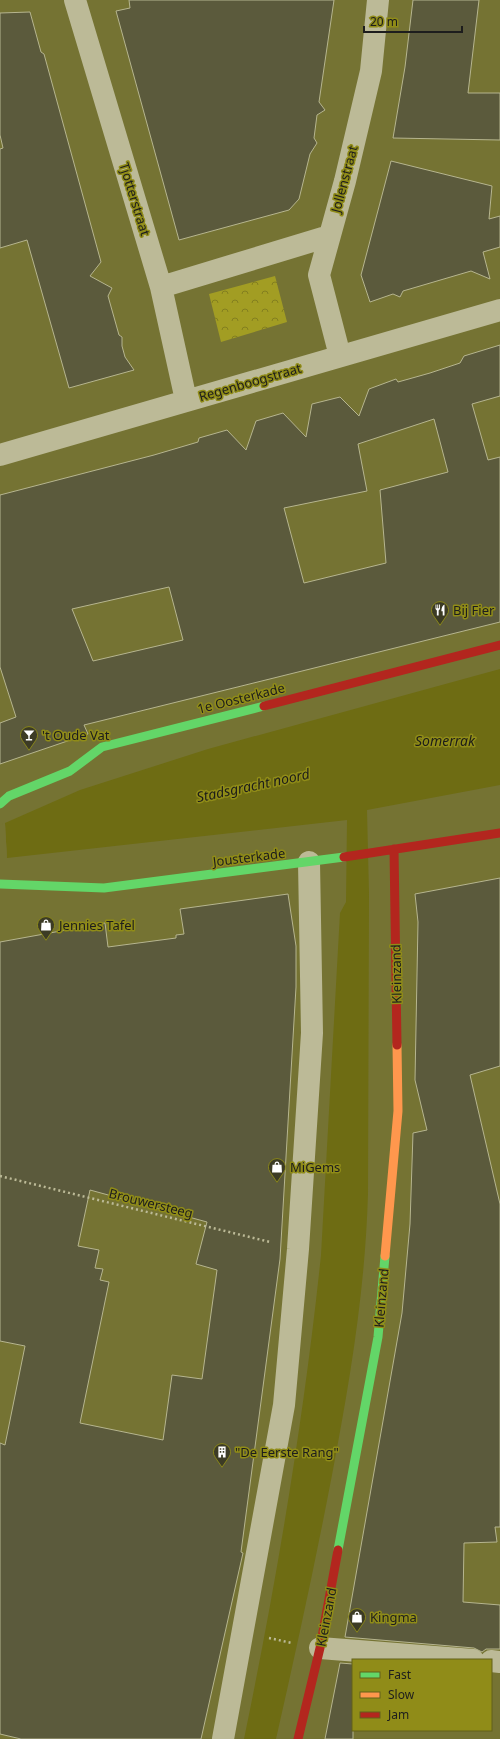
<svg xmlns="http://www.w3.org/2000/svg" width="500" height="1739" viewBox="0 0 500 1739" font-family="'Noto Sans',sans-serif">
<style>
.park{fill:url(#park-crowns)}
.water{fill:#6e6c13}
.pier{fill:#757333}
.building{fill:#5b5a3c;stroke:#b6b58f;fill-rule:evenodd}
.lines{fill:none;stroke-linecap:round;stroke-linejoin:round}
.path{stroke:#bcba97;stroke-width:2.5;stroke-dasharray:2 3;stroke-linecap:butt}
.street{stroke:#bcba97;stroke-width:22}
.fast{stroke:#63d668;stroke-width:9}
.slow{stroke:#ff974d;stroke-width:9}
.jam{stroke:#b3261e;stroke-width:9}
.labels{text-anchor:middle;dominant-baseline:central;stroke-width:3;stroke-linejoin:round;paint-order:stroke}
.street-label{font-size:13px;fill:#1d1d1d;stroke:#908c18}
.poi-label{font-size:13px;fill:#1d1d1d;stroke:#908c18;text-anchor:start}
.water-label{font-size:14px;font-style:italic;fill:#1c1c19;stroke:#908c18}
</style>
<defs>
<pattern id="park-crowns" width="20" height="18" patternUnits="userSpaceOnUse"><rect width="20" height="18" fill="#a29d23"/><path d="M2 6a3 3 0 1 1 6 0M12 15a3 3 0 1 1 6 0" fill="none" stroke="#837f1e"/></pattern>
</defs>
<rect width="100%" height="100%" fill="#757333"/>
<path class="park" d="M275,276L287,322L221,342L209,294Z"/>
<path class="water" d="M500,669V785L367,810L369,893L368,1194C365,1292 350,1380 332,1475C315,1564 296,1651 276,1739H244C277,1579 304,1418 321,1255L340,913L346,902L347,820L7,858L5,823L80,790L208,749Z"/>
<path class="pier" d="M5,823L7,858H0V825Z"/>
<path class="building" d="M129,0H334L319,102L325,110L317,115L314,138L317,143L310,154L299,199L289,210L179,240L116,11L130,8Z
M413,0H479L468,93H500V140L393,138L405,67Z
M30,12L41,52L44,54L101,262L90,276L112,288L108,296L119,335L122,337V346L125,357L134,370L69,388L27,240L0,248V149L3,148L0,135V13Z
M391,161L492,186L489,219L500,216V247L483,252L490,279L471,271L403,291L400,297L393,294L370,302L361,275Z
M500,345V396L472,404L488,460L500,457V622L84,725L88,734L0,764V723L16,717L0,667V495L154,455L198,442L199,438L227,430L246,450L256,421L283,413L306,437L312,404L340,397L359,416L369,389L396,379L398,382L430,373L460,363L464,356ZM434,419L448,472L380,490L386,563L304,583L284,508L367,491L358,444ZM169,587L183,640L93,661L72,609Z
M500,878V1066L470,1075L500,1204V1527H495L497,1542L464,1543L463,1602L500,1605V1649H486L482,1652L474,1648L345,1637L402,1313L410,1224L413,1133L427,1130L415,1080L418,922L415,894Z
M288,894L296,946V987L280,1259L241,1552L243,1553L201,1739H21L0,1734V1443L5,1445L25,1346L0,1341V942L105,923L108,947L176,938V935L184,934L180,909ZM90,1190L207,1222L196,1264L217,1270L202,1379L172,1375L163,1440L80,1423L109,1282L100,1280L103,1269L95,1268L99,1250L78,1246Z
M340,1663L353,1664V1739H325Z"/>
<g class="lines">
<path class="path" d="M0,1176L270,1242
M269,1638L292,1643"/>
<path class="street" d="M75,0L161,287L186,400
M161,287L329,236
M340,356L319,275L345,181L371,71L378,0
M0,455L500,310
M320,1648L473,1660
M491,1661L500,1662
M223,1739L284,1405L298,1249L312,1033L309,862"/>
<path class="fast" d="M0,804L9,796L70,771L102,747L264,706
M0,884L104,888L344,857
M338,1550L378,1337L385,1256"/>
<path class="slow" d="M385,1256L398,1111L397,1045"/>
<path class="jam" d="M264,706L500,645
M394,849L397,1045
M344,857L500,833
M298,1739L320,1648L338,1550"/>
</g>
<defs>
<g id="restaurant-pin" transform="scale(0.9)"><path d="M0 17L-7.5 6A9.5 9.5 0 1 1 7.5 6Z" fill="#3c3b25" stroke="#908c18"/><path d="M-5-6h1v4h1v-4h1v4h1v-4h1v5L-1.5 .5V6h-2V.5L-5-1ZM5-6V6H3V1.5H1.5Q1.5-4 5-6Z" fill="#fff"/></g>
<g id="bar-pin" transform="scale(0.9)"><path d="M0 17L-7.5 6A9.5 9.5 0 1 1 7.5 6Z" fill="#3c3b25" stroke="#908c18"/><path d="M-6-5H6L.8 .8V4.5H3.5V6h-7V4.5H-.8V.8Z" fill="#fff"/></g>
<g id="shop-pin" transform="scale(0.9)"><path d="M0 17L-7.5 6A9.5 9.5 0 1 1 7.5 6Z" fill="#3c3b25" stroke="#908c18"/><path d="M-5-2.5h2.3a2.7 3.5 0 0 1 5.4 0H5L5.5 6h-11ZM-1.5-2.5h3a1.5 2.3 0 0 0-3 0Z" fill="#fff"/></g>
<g id="building-pin" transform="scale(0.9)"><path d="M0 17L-7.5 6A9.5 9.5 0 1 1 7.5 6Z" fill="#3c3b25" stroke="#908c18"/><path d="M-4-6H4V6H1V3H-1V6H-4ZM-2.5-4.3h1.7v1.8h-1.7ZM.8-4.3h1.7v1.8H.8ZM-2.5-1h1.7V.8h-1.7ZM.8-1h1.7V.8H.8Z" fill="#fff"/></g>
</defs>
<g fill-rule="evenodd">
<use href="#restaurant-pin" x="440" y="610"/>
<use href="#bar-pin" x="29" y="735"/>
<use href="#shop-pin" x="46" y="925"/>
<use href="#shop-pin" x="277" y="1167"/>
<use href="#building-pin" x="222" y="1452"/>
<use href="#shop-pin" x="357" y="1617"/>
</g>
<g class="labels">
<g class="street-label">
<text transform="translate(344 179) rotate(-75)">Jollenstraat</text>
<text transform="translate(135 199) rotate(73)">Tjotterstraat</text>
<text transform="translate(250 382) rotate(-16)">Regenboogstraat</text>
<text transform="translate(241 698) rotate(-14)">1e Oosterkade</text>
<text transform="translate(249 857) rotate(-7)">Jousterkade</text>
<text transform="translate(396 974) rotate(-91)">Kleinzand</text>
<text transform="translate(151 1203) rotate(14)">Brouwersteeg</text>
<text transform="translate(381 1298) rotate(-85)">Kleinzand</text>
<text transform="translate(326 1617) rotate(-79)">Kleinzand</text>
</g>
<g class="poi-label">
<text x="453" y="610">Bij Fier</text>
<text x="42" y="735">'t Oude Vat</text>
<text x="59" y="925">Jennies Tafel</text>
<text x="290" y="1167">MiGems</text>
<text x="235" y="1452">"De Eerste Rang"</text>
<text x="370" y="1617">Kingma</text>
</g>
<g class="water-label">
<text x="445" y="740">Somerrak</text>
<text transform="translate(253 785) rotate(-12)">Stadsgracht noord</text>
</g>
</g>
<rect x="352" y="1659" width="140" height="72" fill="#908c18" stroke="#62601a"/>
<rect x="360" y="1672" width="20" height="6" fill="#63d668" stroke="#62601a"/>
<text x="388" y="1679" font-size="12" fill="#1d1d1d">Fast</text>
<rect x="360" y="1692" width="20" height="6" fill="#ff974d" stroke="#62601a"/>
<text x="388" y="1699" font-size="12" fill="#1d1d1d">Slow</text>
<rect x="360" y="1712" width="20" height="6" fill="#b3261e" stroke="#62601a"/>
<text x="388" y="1719" font-size="12" fill="#1d1d1d">Jam</text>
<path d="M364 26v6h98v-6" fill="none" stroke="#1d1d1d" stroke-width="2"/>
<text x="370" y="26" font-size="12" fill="#1d1d1d" stroke="#908c18" stroke-width="3" paint-order="stroke">20 m</text>
</svg>
